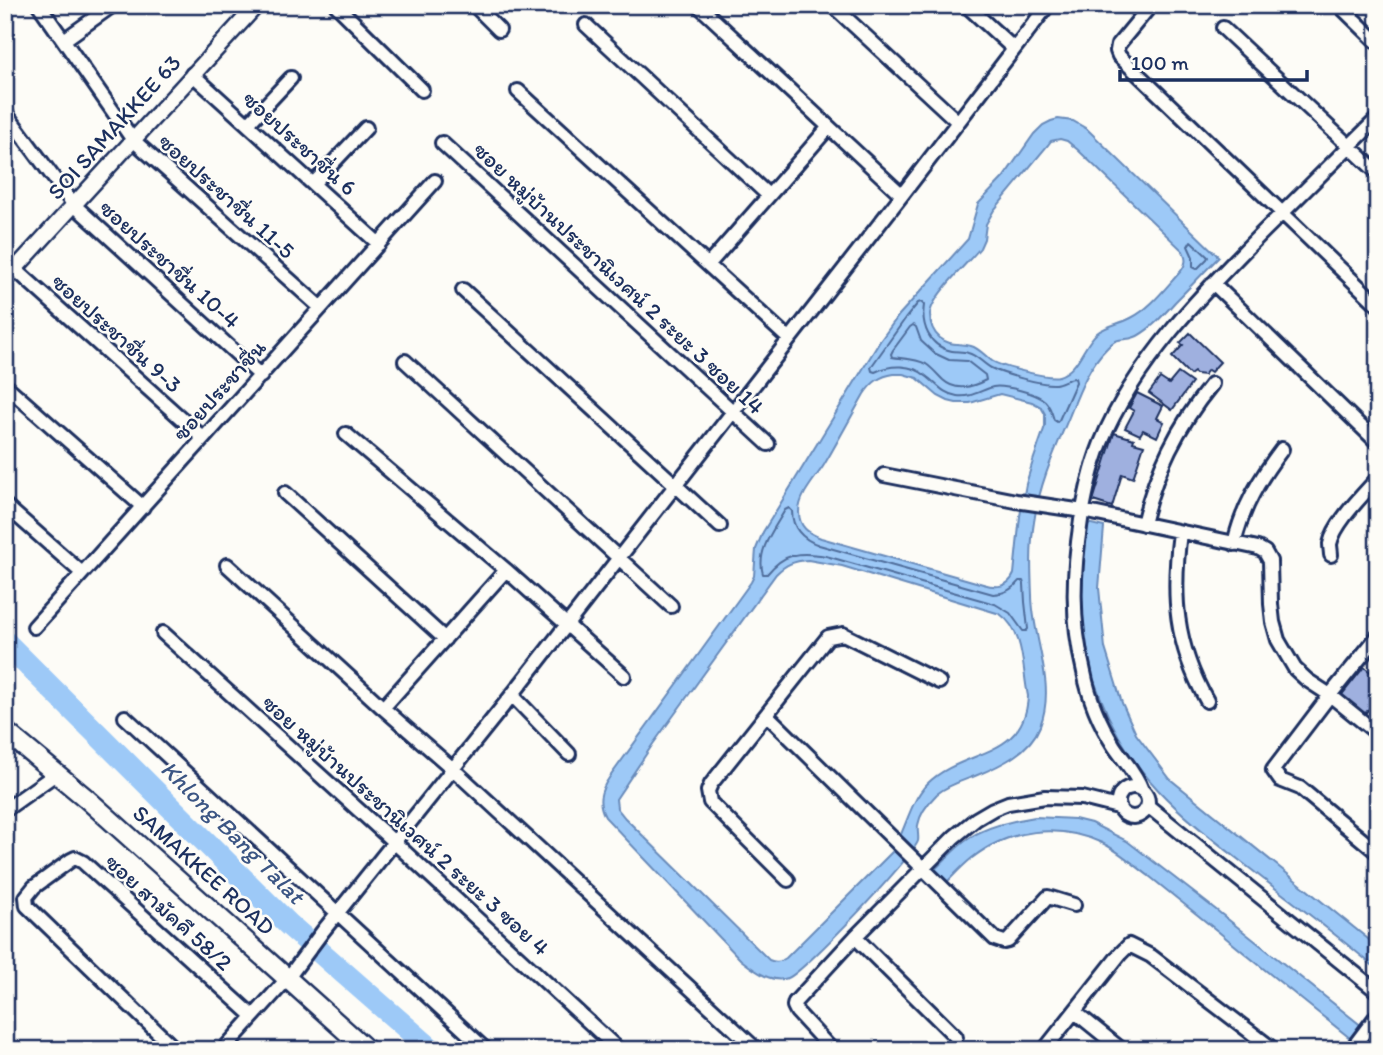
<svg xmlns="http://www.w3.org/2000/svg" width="1383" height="1055" viewBox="0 0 1383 1055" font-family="Itim,'Playpen Sans Thai',sans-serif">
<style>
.water{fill:#9dc9f7;stroke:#698bba;stroke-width:2;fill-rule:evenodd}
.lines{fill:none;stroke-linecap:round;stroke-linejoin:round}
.shore{stroke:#4f6d9b;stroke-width:2}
.river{stroke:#9dc9f7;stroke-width:23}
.building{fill:#9fb0df;stroke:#1b2f5e;stroke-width:2}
.minor-casing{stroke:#1b2f5e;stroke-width:18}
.tertiary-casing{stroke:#1b2f5e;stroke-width:19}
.secondary-casing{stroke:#1b2f5e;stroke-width:23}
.minor{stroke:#fdfcf7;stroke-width:12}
.tertiary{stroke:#fdfcf7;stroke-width:14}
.secondary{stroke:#fdfcf7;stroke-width:18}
.labels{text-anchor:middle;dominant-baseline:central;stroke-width:5;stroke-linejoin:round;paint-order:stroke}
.street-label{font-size:23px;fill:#1b2f5e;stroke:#fdfcf7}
.water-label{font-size:24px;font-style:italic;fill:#3c5684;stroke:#fdfcf7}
</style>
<rect width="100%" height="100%" fill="#fdfcf7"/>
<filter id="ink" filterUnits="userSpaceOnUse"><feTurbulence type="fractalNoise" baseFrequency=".0143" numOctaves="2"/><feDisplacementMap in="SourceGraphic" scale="14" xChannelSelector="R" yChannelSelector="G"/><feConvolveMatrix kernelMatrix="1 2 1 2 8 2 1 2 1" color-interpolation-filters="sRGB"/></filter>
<g filter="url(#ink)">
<path class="water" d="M1058,119L1073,121L1087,129L1219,257C1204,272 1190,287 1175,302C1168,310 1161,318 1153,325C1148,329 1141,335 1135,337C1123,342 1119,335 1107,348C1088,367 1079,392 1069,417C1055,450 1039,485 1034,522C1030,546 1031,571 1032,595C1032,638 1057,684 1040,726C1030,752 1000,766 975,776C962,781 948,785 937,794C929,802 920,813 918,825C917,830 919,837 918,841C913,857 803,973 788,978C771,984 754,970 741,960L605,817C597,802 600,791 609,778L751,582L754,576L756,549L763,532L880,341L899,315L968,239L978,204L1003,178L1034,134L1043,125L1051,121ZM1060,139L1067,141L1078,150L1183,251C1187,259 1186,264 1181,271C1166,287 1151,308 1131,318C1120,324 1107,325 1097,333C1083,345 1079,370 1059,376C1049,379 1002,367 992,361C985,356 979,348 971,346C959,343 950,346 940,338C933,332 930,324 930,315C930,297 968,263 980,248L984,239L986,224L994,210L1048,145L1051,141ZM894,374H903L917,378L938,396L948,401L956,403H970L1000,394L1032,402L1041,407L1045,414V426L1033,461L1026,484L1020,516L1014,574C1008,588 996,588 983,584L821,538C808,533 799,527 799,512C799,495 816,478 824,465C838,441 851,417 864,394C872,382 880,376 894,374ZM808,560L842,566L1000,614C1025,632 1022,668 1028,696C1025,760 963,748 927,784C909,803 906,830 892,852L786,958C779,962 776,963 769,960L625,818L617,808L616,799L653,744L776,574C786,564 794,561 808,560Z
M1087,523L1104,527L1099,588L1105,648L1122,703L1136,734L1170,779L1378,947V970C1336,934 1291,901 1248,867C1183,816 1130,777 1100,696C1091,675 1084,652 1082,630C1077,594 1083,558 1087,523Z
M1035,817L1075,819L1091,823L1127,841L1215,909L1378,1039V1050H1365C1316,1011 1268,973 1220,933C1196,914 1173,895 1149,876C1134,865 1119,851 1102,843C1058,823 1009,829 972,858C962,866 954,875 945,884L933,871C947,858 962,840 980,832C997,824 1017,820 1035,817Z"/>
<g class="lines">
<path class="shore" d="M1191,241L1208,257L1207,259L1197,269L1193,267V257L1188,246Z
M918,303L921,302L924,305C921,325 929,347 952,351C957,352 963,351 968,353C977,355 983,364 991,368C1003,374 1042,385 1055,384C1062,383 1068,378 1075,378L1076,382L1059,420L1057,422L1054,420C1052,413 1050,406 1045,401C1037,393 1004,385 993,387C981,390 971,398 957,396C943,394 937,384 926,376C912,364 891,364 875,372L872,371L871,367L905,319Z
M913,325L916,327L921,341L934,353L949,360L967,361L985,375L986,380C972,387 956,392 943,380C937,374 932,368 926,364C915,358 903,359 892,357L891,354L893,350L910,327Z
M789,508L792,511C792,529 802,539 819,545L993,594C1004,594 1012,590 1019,581H1023L1024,584L1025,602L1028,629L1026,631H1023L1010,613L995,604L826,556C800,552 785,552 767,574H763C756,551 774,529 785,510Z"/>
<path class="river" d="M5,642L288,924L432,1050"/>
</g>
<path class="building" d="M1190,333L1220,362L1211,372L1208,370L1204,375L1196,374L1194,372L1190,375L1172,357L1183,345L1180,343Z
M1178,373L1192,383L1172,410L1149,393L1160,378L1169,384Z
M1137,393L1163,406L1157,418L1164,422L1157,437L1143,430L1140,435L1125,428L1134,411L1129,408Z
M1114,433L1134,439L1133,442L1144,445L1133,478L1122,474L1112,507L1093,501Z
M1364,667L1378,678V698L1364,715L1341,696Z"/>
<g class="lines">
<g class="minor-casing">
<path id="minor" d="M39,5L133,140L321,308
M336,5L422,90
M474,5L499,30
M698,5L902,195
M832,5L958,122
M966,5L1014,49
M1151,5L1118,45L1117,51L1119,56L1378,305
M1339,5L1378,43
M586,25L768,195
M1223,28L1378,173
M64,40L113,5
M192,74L379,244
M518,91L789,339
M5,112L73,204L261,376
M248,124L291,78
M442,143L768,444
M313,184L366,128
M5,257L15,269L203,438
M708,265L829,127
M1213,283L1378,443
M463,290L720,526
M405,361L671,606
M5,385L143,507
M346,434L506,570L624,676
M884,475L1016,501L1083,511L1258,548L1265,552L1270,561L1271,604L1273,622L1278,640L1295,669L1307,680L1330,695L1378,734
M285,493L445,639
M5,505L82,573
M1143,524C1156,470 1177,427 1212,384
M1180,532C1172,596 1175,644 1207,701
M1234,544C1242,508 1260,478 1282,449
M1331,555C1331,552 1330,547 1330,544C1334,523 1364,494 1378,478
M227,565L383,708L453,769L757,1050
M34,627L435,181
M163,633L395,843L619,1050
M1378,636L1330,695L1273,770L1280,780L1300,788L1378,853
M512,695L569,754
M383,708L506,570
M767,715L995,939L1004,942L1008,941L1048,897L1074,905
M125,717L486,1050
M1118 802a15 15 0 1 1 30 0a15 15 0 1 1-30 0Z
M1142,790C1136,773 1124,761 1114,746C1100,724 1089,698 1084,672C1071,619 1073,573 1081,520C1086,493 1091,468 1101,443C1133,364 1205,290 1265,230C1303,193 1340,155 1378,118
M1148,806L1378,992
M5,810L57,773
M788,880L710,802L708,791L711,784L828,637L843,634L939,682
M855,937L956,1037
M1075,1012L1122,1050
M176,1050L27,906L26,897L34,887L71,860L75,858L83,862L253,1016
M223,1050L288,978L323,931L512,695L902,195L1048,5
M832,1050L797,1012L794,1006L795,1002L855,937L954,837L976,819L993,809L1008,803L1045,797L1082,798L1118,807
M1044,1050L1120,954L1129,945L1151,956L1274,1050
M1351,1050L1378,1014"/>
</g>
<g class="tertiary-casing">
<path id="tertiary" d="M5,280L257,5"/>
</g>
<g class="secondary-casing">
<path id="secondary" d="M5,731L87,799L367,1050"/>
</g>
<use href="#minor" class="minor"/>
<use href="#tertiary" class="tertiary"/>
<use href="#secondary" class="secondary"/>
</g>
</g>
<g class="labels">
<g class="street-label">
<text transform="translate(114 127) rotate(-48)">SOI SAMAKKEE 63</text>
<text transform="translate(300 143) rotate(42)">ซอยประชาชื่น 6</text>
<text transform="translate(227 196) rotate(42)">ซอยประชาชื่น 11-5</text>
<text transform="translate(170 264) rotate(42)">ซอยประชาชื่น 10-4</text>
<text transform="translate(619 278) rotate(43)">ซอย หมู่บ้านประชานิเวศน์ 2 ระยะ 3 ซอย 14</text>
<text transform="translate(117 333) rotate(42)">ซอยประชาชื่น 9-3</text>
<text transform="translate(219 390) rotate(-48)">ซอยประชาชื่น</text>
<text transform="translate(406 825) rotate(42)">ซอย หมู่บ้านประชานิเวศน์ 2 ระยะ 3 ซอย 4</text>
<text transform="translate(204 870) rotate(42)">SAMAKKEE ROAD</text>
<text transform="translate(169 912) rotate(42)">ซอย สามัคคี 58/2</text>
</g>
<g class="water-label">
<text transform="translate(233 832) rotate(45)">Khlong Bang Talat</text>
</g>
</g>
<rect width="1383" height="1055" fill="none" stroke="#fdfcf7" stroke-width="28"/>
<rect x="14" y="14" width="1355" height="1027" fill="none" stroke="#1b2f5e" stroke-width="2.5" filter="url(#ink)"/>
<path d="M1120 70v10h187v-10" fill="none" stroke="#1b2f5e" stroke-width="3.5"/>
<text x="1131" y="70" font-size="21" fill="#1b2f5e" stroke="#fdfcf7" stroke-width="5" paint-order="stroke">100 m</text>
</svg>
